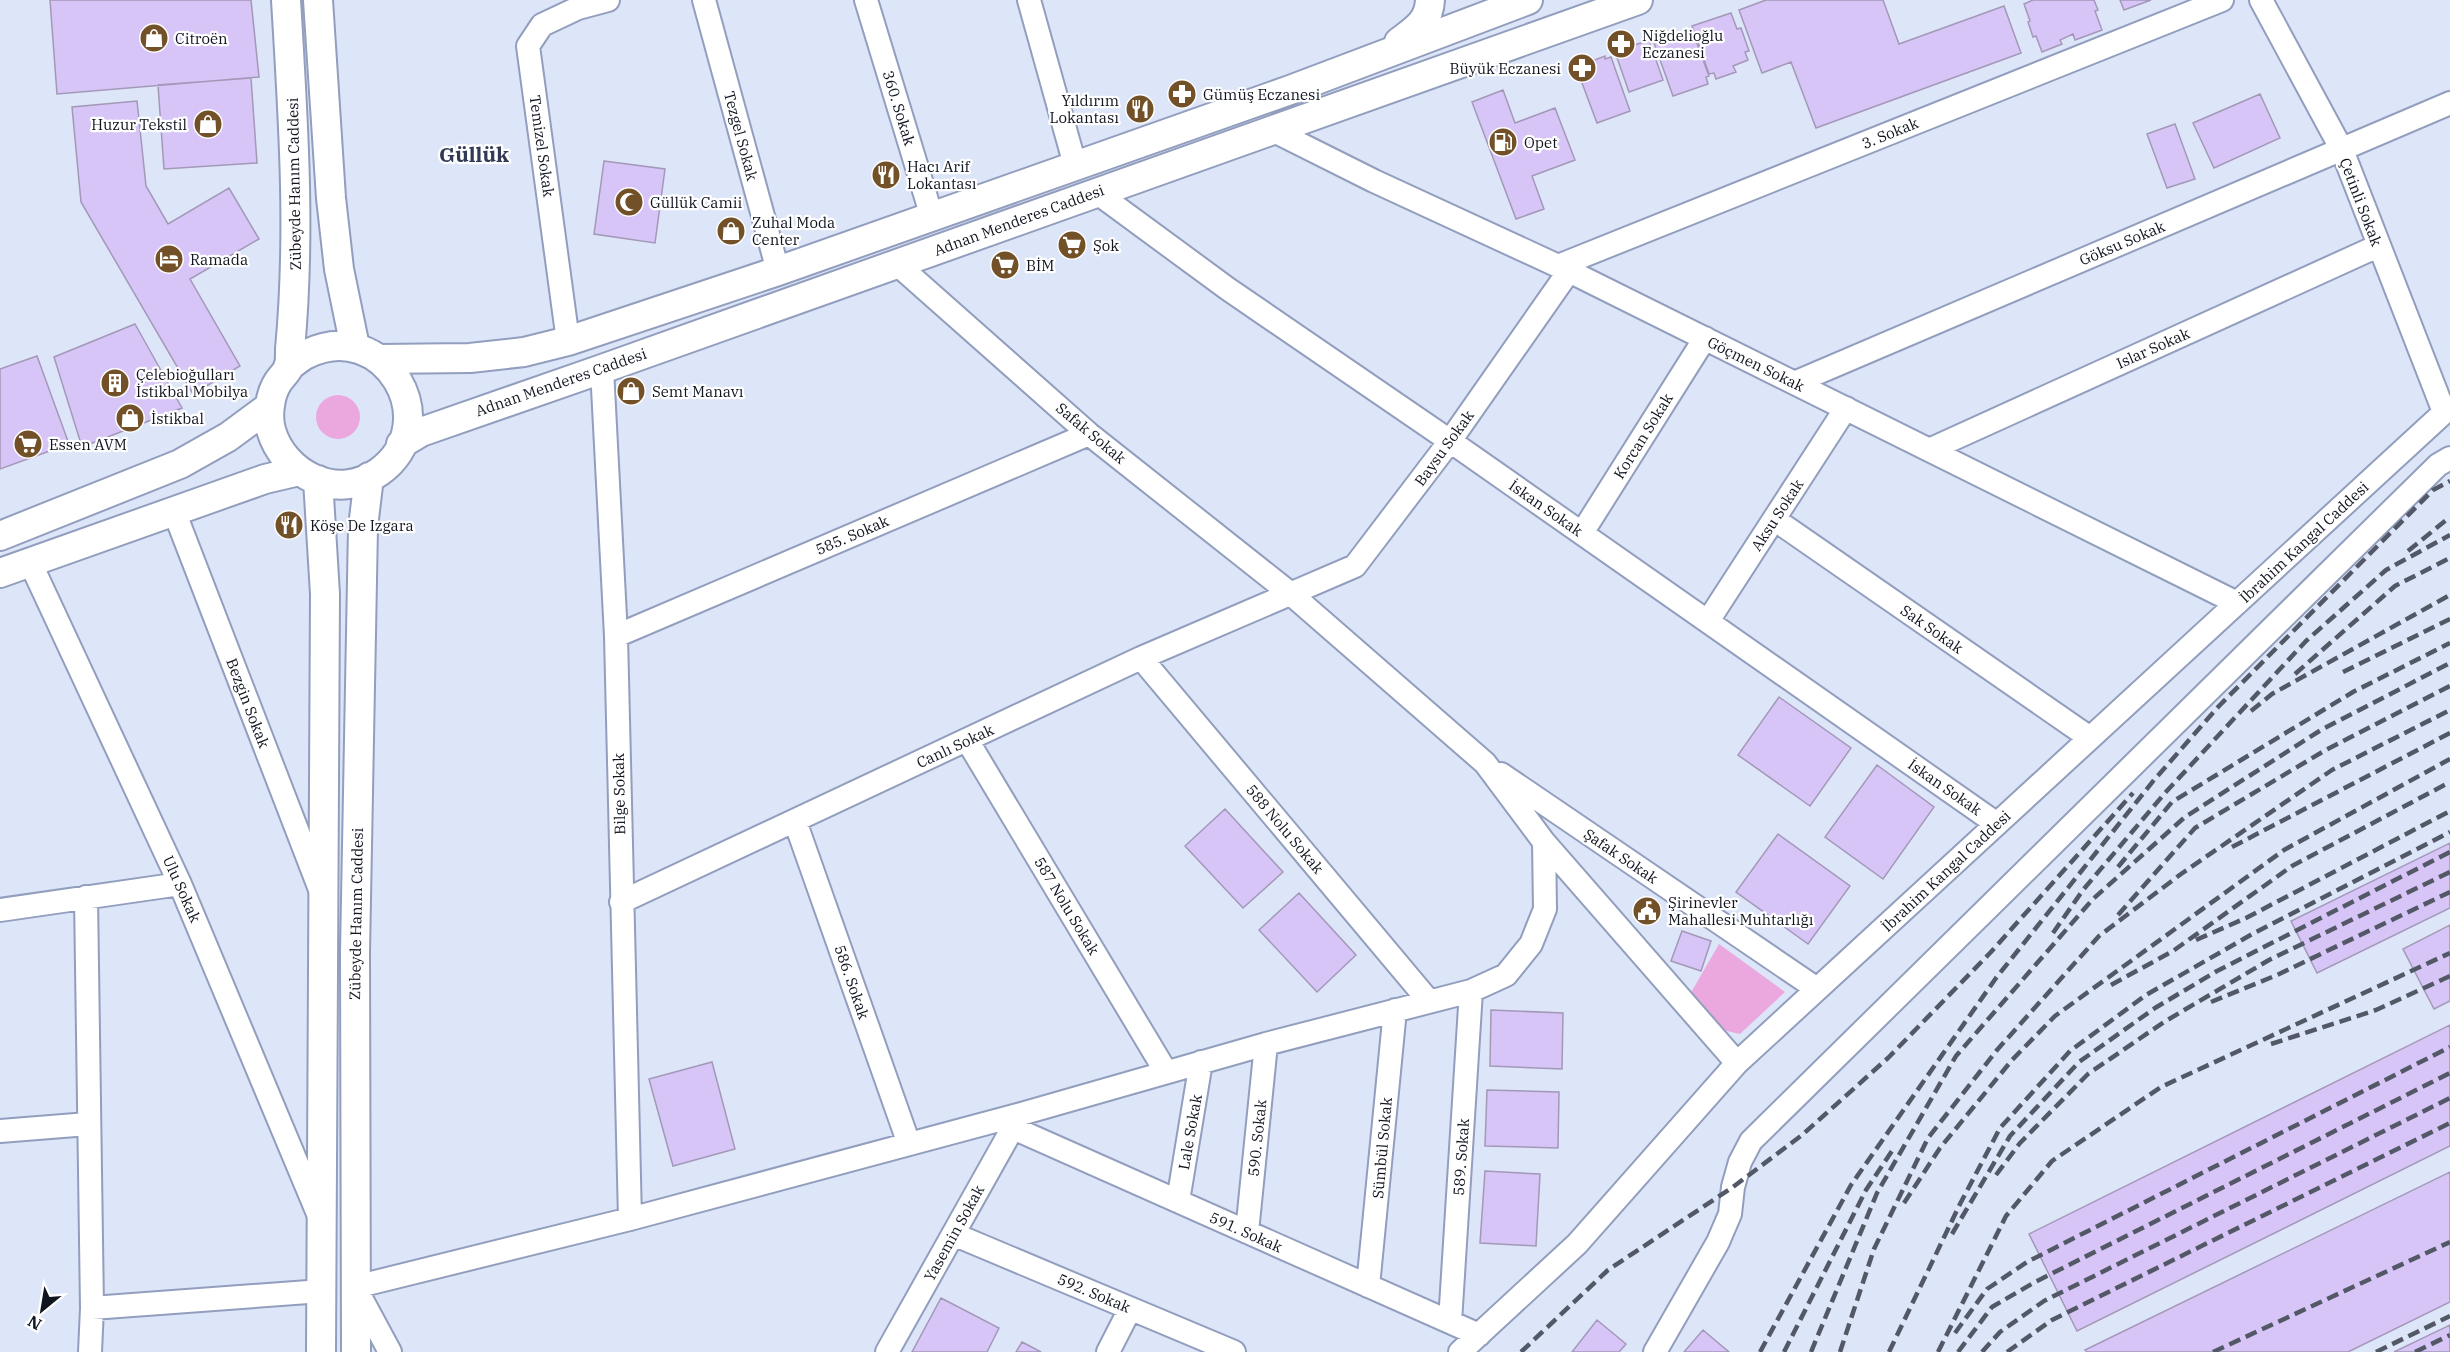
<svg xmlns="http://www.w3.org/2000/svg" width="2450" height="1352" viewBox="0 0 2450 1352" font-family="'IBM Plex Serif',serif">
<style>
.green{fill:#eba8de}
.building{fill:#d7c5f8;stroke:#a398b7;stroke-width:1.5}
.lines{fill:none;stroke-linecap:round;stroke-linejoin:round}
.minor-casing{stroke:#929ebd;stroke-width:26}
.major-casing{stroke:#929ebd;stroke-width:32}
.minor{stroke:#fff;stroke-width:22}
.major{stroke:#fff;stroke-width:28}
.rail{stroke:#535866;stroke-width:4.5;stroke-dasharray:12 6;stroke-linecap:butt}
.labels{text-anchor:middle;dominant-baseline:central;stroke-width:4.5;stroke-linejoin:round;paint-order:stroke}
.poi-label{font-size:15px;fill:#10141f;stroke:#fff;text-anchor:start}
.street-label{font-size:15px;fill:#10141f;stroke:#fff}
.district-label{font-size:21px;font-weight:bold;fill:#313a54;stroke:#fff}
</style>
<rect width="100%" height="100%" fill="#dde5f9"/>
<path class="green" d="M316 417a22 22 0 1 1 44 0a22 22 0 1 1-44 0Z
M1719,944L1785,992L1740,1034L1714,1028L1689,996Z"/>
<path class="building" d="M50,0H251L259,77L57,94Z
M1766,0H1883L1899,44L2004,6L2021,53L1816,128L1791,62L1762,73L1739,10Z
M2033,0H2094L2098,10L2095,11L2102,30L2075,40L2073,34L2060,40L2062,44L2042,52L2036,36L2033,37L2028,22L2030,21L2024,4Z
M2120,0H2151L2124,10Z
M1731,13L1737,29L1741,28L1749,51L1745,52L1748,60L1733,66L1736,72L1716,79L1714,73L1709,74L1692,26Z
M1692,30L1709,76L1706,77L1708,84L1673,96L1654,43Z
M1649,40L1663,80L1629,92L1615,52Z
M1605,56V59L1611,57L1630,111L1597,123L1576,67Z
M251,78L257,163L164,169L158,85Z
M1503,90L1515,123L1555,108L1575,160L1532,176L1544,209L1516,219L1472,102Z
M2260,94L2280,138L2214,168L2193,123Z
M137,101L146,186L168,224L229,188L259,239L190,279L240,366L193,394L81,202L72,107Z
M2175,124L2195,179L2167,188L2147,134Z
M604,161L665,169L655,243L594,234Z
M135,324L182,408L82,447L54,357Z
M37,356L69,444L0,469V369Z
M1779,697L1851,748L1810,806L1738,755Z
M1877,765L1934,807L1883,879L1825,837Z
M1225,809L1283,872L1243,908L1185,846Z
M1778,834L1850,886L1808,944L1736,892Z
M2450,843V908L2317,973L2291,921Z
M1299,893L1356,955L1317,992L1259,930Z
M2450,925V1001L2434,1009L2403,949Z
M1682,931L1711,941L1701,971L1671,961Z
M1491,1010L1563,1013L1562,1069L1490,1066Z
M2450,1025V1146L2077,1331L2029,1234Z
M712,1062L735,1149L673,1166L649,1079Z
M1487,1090L1559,1092L1558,1148L1485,1146Z
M1485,1171L1540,1174L1536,1246L1480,1243Z
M2450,1172V1302L2348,1352H2087L2085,1350Z
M941,1298L999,1328L987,1352H912Z
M1597,1320L1626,1344L1619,1352H1572Z
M2450,1325V1352H2394Z
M1703,1330L1729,1352H1684Z
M1022,1342L1041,1352H1016Z"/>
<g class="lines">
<g class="minor-casing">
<path id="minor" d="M704,0L778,271
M866,0L932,217
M1029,0L1075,165
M2261,0L2342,150L2444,412
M1272,130L1374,181L1569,271L2237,603
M1096,192L1228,289L1450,441L1997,824
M897,264L1089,434L1291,594L1485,763L1544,842L1737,1063
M1558,266L2222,0
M568,341L528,46L542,25L578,8L608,0
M602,369L616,636L630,1219
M1794,383L2450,103
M1929,450L2378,246
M174,511L321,892
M1774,519L2090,738
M1582,533L1705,338
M30,562L180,884L319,1216
M1708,621L1846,408
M616,636L1089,434
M1141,658L1428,1000
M967,740L1166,1072
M1501,774L1817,989
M795,821L909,1144
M86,897L92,1308L90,1352
M621,902L1141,658L1355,566L1450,441L1569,271
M0,910L180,884
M1013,1128L1479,1335
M0,1131L88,1124
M1178,1201L1201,1062
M1247,1232L1266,1044
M953,1234L1234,1352
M1368,1286L1395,1010
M92,1308L322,1291
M1450,1322L1471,991
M390,1352L355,1287L630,1219L1021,1114L1266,1044L1471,991L1506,975L1531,944L1545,909L1544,842
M887,1352L1020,1115
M1108,1352L1130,1309
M1460,1352L1577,1244L1737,1063L2450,407
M1655,1352L1718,1242L1730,1214L1733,1187L1740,1162L1751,1141L2438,465L2450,458"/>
</g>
<g class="major-casing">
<path id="major" d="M286,0C293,117 301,232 290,349C290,354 290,362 289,367C287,372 281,377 278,382C270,394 267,415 271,430C284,475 338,502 379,472C447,423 384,316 307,354C300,357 294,363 288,367
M318,0L331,198L339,269L355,347
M1399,42C1415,30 1429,22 1430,0
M378,359L470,358L524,352L568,341L778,271L1290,90L1528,0
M401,444L421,432L602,369L1638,0
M318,480L325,594L321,1352
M0,536L180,464L228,437L270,406
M0,573L265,479L299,471
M356,1352L355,952L363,527L369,477"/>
</g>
<use href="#minor" class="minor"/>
<use href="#major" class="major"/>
<path class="rail" d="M2408,551L2450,517
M2343,672L2450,619
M2295,674L2395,586L2450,558
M2251,711L2272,694L2450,595
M2232,847L2450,733
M2118,867L2172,802L2353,692L2450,643
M2118,915L2195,828L2324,751L2450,686
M2053,933L2083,890L2165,793L2306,641L2386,570L2450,535
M2196,940L2246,918L2450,811
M2111,985L2173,951L2292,866L2450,782
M2211,1002L2277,975L2450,892
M2271,1044L2376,1010L2450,976
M1996,1175L2020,1143L2088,1074L2164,1022L2269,960L2450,872
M1904,1203L1940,1148L2012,1060L2055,1016L2284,850L2450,759
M1952,1234L2010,1136L2079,1062L2155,1008L2217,971L2450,852
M1955,1333L1987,1289L2027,1262L2450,1047
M1521,1352L1608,1270L1733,1187L1802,1135L1888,1058L1990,953L2133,793
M1760,1352L1851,1185L1996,978L2154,780L2219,706L2433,490L2450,481
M1784,1352L1866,1190L1892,1151
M1811,1352L1877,1193L1956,1056L2093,899L2185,817L2321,730L2450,663
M1840,1352L1874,1249L1928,1138L1997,1050L2099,936L2181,874L2332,770L2450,710
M1889,1352L1960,1204L2000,1128L2070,1051L2146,995L2254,933L2450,832
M1938,1352L2006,1216L2052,1161L2161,1087L2450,953
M1958,1352L1992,1307L2035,1282L2450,1073
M1982,1352L2000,1332L2044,1301L2450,1098
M2007,1352L2052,1320L2450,1123
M2213,1352L2450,1242
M2376,1352L2450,1316
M2415,1352L2450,1335"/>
</g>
<defs>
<g id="shop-disc" transform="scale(1.5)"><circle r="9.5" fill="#725128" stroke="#fff"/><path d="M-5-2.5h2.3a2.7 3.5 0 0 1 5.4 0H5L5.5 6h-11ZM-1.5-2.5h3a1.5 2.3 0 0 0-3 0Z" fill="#fff"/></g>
<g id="pharmacy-disc" transform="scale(1.5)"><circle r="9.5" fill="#725128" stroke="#fff"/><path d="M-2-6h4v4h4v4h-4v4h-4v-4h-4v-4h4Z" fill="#fff"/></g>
<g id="restaurant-disc" transform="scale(1.5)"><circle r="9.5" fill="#725128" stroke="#fff"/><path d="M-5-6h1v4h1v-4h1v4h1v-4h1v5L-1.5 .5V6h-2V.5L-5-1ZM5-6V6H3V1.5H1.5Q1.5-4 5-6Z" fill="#fff"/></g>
<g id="fuel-disc" transform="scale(1.5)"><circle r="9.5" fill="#725128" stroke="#fff"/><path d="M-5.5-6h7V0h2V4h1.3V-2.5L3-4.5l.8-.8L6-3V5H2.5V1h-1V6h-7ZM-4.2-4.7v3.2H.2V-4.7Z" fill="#fff"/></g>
<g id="mosque-disc" transform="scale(1.5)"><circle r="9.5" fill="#725128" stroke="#fff"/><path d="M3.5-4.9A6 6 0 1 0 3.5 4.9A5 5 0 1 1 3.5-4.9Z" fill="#fff"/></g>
<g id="supermarket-disc" transform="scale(1.5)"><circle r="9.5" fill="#725128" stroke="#fff"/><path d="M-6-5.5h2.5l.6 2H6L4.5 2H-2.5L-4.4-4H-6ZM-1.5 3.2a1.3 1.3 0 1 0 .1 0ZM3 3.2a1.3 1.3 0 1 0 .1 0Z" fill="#fff"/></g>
<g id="hotel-disc" transform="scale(1.5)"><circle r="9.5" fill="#725128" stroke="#fff"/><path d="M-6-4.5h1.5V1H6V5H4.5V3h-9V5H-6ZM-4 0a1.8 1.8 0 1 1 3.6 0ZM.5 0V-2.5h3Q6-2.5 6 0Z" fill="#fff"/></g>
<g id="building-disc" transform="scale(1.5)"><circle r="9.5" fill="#725128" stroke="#fff"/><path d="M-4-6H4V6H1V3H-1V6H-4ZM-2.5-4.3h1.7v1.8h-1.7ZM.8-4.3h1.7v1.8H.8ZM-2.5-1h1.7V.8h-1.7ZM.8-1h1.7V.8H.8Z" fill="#fff"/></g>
<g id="civic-disc" transform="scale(1.5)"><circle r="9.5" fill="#725128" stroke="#fff"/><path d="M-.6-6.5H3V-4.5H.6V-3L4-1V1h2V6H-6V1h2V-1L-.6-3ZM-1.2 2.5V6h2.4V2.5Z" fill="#fff"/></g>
</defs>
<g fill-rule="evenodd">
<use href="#shop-disc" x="154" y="38"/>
<use href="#pharmacy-disc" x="1621" y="44"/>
<use href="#pharmacy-disc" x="1582" y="68"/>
<use href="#pharmacy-disc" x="1182" y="94"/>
<use href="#restaurant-disc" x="1140" y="109"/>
<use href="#shop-disc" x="208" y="124"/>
<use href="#fuel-disc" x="1503" y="142"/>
<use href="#restaurant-disc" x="886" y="175"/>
<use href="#mosque-disc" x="629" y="202"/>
<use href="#shop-disc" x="731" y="231"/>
<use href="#supermarket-disc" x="1072" y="245"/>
<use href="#hotel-disc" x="169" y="259"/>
<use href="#supermarket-disc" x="1005" y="265"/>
<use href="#building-disc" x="115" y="383"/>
<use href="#shop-disc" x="631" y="391"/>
<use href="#shop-disc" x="130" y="418"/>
<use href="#supermarket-disc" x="28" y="444"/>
<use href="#restaurant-disc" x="289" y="525"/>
<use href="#civic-disc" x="1647" y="911"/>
</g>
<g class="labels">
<g class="poi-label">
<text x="1642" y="35">Niğdelioğlu<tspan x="1642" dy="17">Eczanesi</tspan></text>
<text x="175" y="38">Citroën</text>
<text x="1561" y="68" text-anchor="end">Büyük Eczanesi</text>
<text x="1203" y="94">Gümüş Eczanesi</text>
<text x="1119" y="100" text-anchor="end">Yıldırım<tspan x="1119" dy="17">Lokantası</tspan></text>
<text x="187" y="124" text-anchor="end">Huzur Tekstil</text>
<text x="1524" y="142">Opet</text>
<text x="907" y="166">Hacı Arif<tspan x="907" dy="17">Lokantası</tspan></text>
<text x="650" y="202">Güllük Camii</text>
<text x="752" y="222">Zuhal Moda<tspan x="752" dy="17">Center</tspan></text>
<text x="1093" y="245">Şok</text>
<text x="190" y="259">Ramada</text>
<text x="1026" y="265">BİM</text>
<text x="136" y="374">Çelebioğulları<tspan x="136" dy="17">İstikbal Mobilya</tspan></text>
<text x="652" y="391">Semt Manavı</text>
<text x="151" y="418">İstikbal</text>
<text x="49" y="444">Essen AVM</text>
<text x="310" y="525">Köşe De Izgara</text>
<text x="1668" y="902">Şirinevler<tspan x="1668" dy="17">Mahallesi Muhtarlığı</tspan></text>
</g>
<g class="street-label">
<text transform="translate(899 108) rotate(73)">360. Sokak</text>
<text transform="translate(1890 133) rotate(-22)">3. Sokak</text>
<text transform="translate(741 136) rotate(75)">Tezgel Sokak</text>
<text transform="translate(542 146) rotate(82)">Temizel Sokak</text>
<text transform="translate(294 184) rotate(-91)">Zübeyde Hanım Caddesi</text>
<text transform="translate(2361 202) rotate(69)">Çetinli Sokak</text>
<text transform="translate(1019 220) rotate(-20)">Adnan Menderes Caddesi</text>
<text transform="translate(2122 243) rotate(-23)">Göksu Sokak</text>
<text transform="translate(2153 348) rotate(-24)">Islar Sokak</text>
<text transform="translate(1756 364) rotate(26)">Göçmen Sokak</text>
<text transform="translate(561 382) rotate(-19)">Adnan Menderes Caddesi</text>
<text transform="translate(1091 433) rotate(40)">Safak Sokak</text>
<text transform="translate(1643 436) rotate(-58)">Korcan Sokak</text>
<text transform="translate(1444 448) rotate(-54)">Baysu Sokak</text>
<text transform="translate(1546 508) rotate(35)">İskan Sokak</text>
<text transform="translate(1777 515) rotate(-57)">Aksu Sokak</text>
<text transform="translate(852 535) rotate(-23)">585. Sokak</text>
<text transform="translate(2304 542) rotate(-43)">İbrahim Kangal Caddesi</text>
<text transform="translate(1932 629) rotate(35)">Sak Sokak</text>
<text transform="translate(248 703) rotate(69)">Bezgin Sokak</text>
<text transform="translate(955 746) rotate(-25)">Canlı Sokak</text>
<text transform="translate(1945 787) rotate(35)">İskan Sokak</text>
<text transform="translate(619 794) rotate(-91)">Bilge Sokak</text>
<text transform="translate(1285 829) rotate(50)">588 Nolu Sokak</text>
<text transform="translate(1621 856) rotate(34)">Şafak Sokak</text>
<text transform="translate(1946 871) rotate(-43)">İbrahim Kangal Caddesi</text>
<text transform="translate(182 889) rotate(66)">Ulu Sokak</text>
<text transform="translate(1067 906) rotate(59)">587 Nolu Sokak</text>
<text transform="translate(356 914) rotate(-89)">Zübeyde Hanım Caddesi</text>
<text transform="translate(852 982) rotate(71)">586. Sokak</text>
<text transform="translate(1190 1132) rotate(-80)">Lale Sokak</text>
<text transform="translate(1257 1138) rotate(-84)">590. Sokak</text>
<text transform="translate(1382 1148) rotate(-85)">Sümbül Sokak</text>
<text transform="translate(1461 1157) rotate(-86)">589. Sokak</text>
<text transform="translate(1246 1232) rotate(24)">591. Sokak</text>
<text transform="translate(954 1233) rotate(-61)">Yasemin Sokak</text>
<text transform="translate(1094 1293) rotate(23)">592. Sokak</text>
</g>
<g class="district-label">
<text x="474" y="154">Güllük</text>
</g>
</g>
<g transform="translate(42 1310) rotate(210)" stroke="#ffffff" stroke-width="4.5" paint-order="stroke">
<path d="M0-4.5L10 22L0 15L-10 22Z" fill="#10141f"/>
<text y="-9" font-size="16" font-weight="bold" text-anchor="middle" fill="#10141f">N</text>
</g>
</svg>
